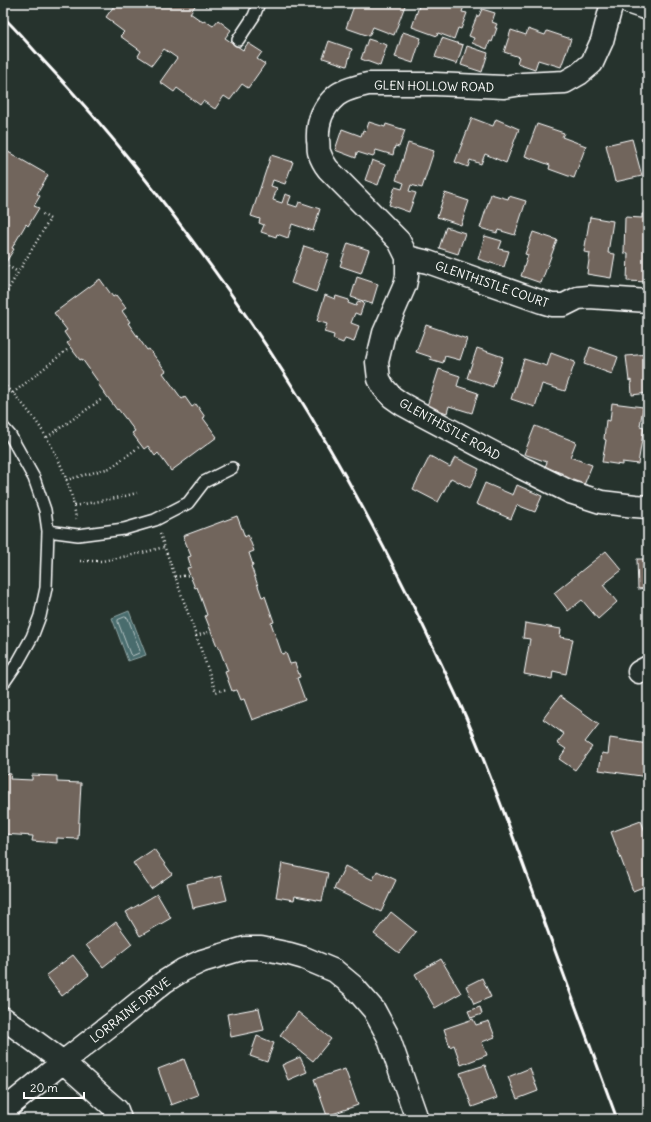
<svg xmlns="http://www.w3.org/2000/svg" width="651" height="1122" viewBox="0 0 651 1122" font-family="Delius,sans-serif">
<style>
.water{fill:#486c6d;stroke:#91a7a7}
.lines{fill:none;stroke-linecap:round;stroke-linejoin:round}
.shore{stroke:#b6c4c5;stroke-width:1}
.building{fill:#71655c;stroke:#fff}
.service-casing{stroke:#fff;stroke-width:14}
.minor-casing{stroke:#fff;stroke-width:25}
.tertiary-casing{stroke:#fff;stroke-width:25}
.path{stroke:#fff;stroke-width:2.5;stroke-dasharray:1 3;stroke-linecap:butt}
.service{stroke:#26332d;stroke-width:11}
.minor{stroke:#26332d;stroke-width:22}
.tertiary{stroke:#26332d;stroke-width:22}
.rail{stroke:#fff;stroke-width:3}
.labels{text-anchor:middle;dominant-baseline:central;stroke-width:3;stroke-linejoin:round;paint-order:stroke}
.street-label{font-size:12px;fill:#fff;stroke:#26332d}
</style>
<rect width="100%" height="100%" fill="#26332d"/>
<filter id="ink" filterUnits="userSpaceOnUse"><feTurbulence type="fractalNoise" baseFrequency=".025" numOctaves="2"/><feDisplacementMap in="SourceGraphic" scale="8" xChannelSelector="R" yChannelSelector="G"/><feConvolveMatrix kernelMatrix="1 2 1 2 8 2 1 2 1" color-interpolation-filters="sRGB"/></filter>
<g filter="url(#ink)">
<path class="water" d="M129,611L146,655L128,661L112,618Z"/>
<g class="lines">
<path class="shore" d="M125,617L128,618L140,651L139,653L132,656L130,654L118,622V620Z"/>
</g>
<path class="building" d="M116,3L124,8L127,3H197L190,13L203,22L204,20L213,26L218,20L231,30L225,38L243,50L248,43L262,52L257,59L265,64L248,88L242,84L230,100L224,96L215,109L203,101L200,105L177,88L174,92L160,82L177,58L164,49L152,65L138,56L141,51L120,36L124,32L112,23L113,22L106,17Z
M355,3H406L394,35L373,27L369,36L346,28Z
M420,3H465L462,12L467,13L461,29L458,28L454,39L438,33L437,36L412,27Z
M482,9L495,13L492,22L497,24L495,28H497L492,42L490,41L487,49L472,43L474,38L469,36L477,16H479Z
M528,29L545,35L547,31L571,39L561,67L538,60L535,69L517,63L519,57L504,52L511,30L526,35Z
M403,32L421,38L413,63L395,57Z
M442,38L463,45L457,64L435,57Z
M368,39L387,45L380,66L361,59Z
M329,41L352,49L347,66L323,58Z
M467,46L488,53L482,72L461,65Z
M472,118L493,126L496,119L519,129L506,163L485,154L481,164L470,160L468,167L455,162Z
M369,122L385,127L386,124L405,130L399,147L395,146L393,155L376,150L373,157L357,152L356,158L335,150L342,129L361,136L363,130L366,131Z
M537,124L564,133L562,137L586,146L574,178L549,169L550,165L525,156Z
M648,134V148L641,139Z
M632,139L642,176L615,182L606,145Z
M408,143L434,151L422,188L411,185L409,191L416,193L409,212L389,205L395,187L402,189L404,183L396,180Z
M3,149L48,175L37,194L40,196L34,206L39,208L28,226L26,224L12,248L14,249L3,267Z
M271,155L293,162L285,184L273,180L271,186L277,188L273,200L282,203L285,194L291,196L288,204L297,207L299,202L320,209L313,231L292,224L288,238L277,234L276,237L261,232L264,225L259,223L260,219L251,216Z
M372,160L385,165L378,185L365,180Z
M445,193L469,201L461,225L437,217Z
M491,194L508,199L509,196L526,201L515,235L498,230L497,233L480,228Z
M642,214H648V282L627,281L628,253H624L625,217L642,218Z
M590,217L613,221L608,253L615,254L611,278L587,274L590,253L584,252Z
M446,227L465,233L458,254L439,248Z
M533,232L557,240L541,283L521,276L528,255L525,254Z
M485,236L502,241L499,249L509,251L504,267L478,259Z
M348,243L369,250L361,273L340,266Z
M304,246L329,254L316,292L291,283Z
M357,277L378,284L372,304L351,297Z
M100,279L113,297L116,295L126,308L122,311L130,322L128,323L147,350L149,349L166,371L163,373L182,399L185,397L192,407L196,404L205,417L203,418L217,437L171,471L158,453L155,456L148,446L144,449L132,433L135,431L118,409L117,410L98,384L99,383L82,359L80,360L67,343L70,341L64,332L67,330L54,313Z
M325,295L335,299L336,296L349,300L348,303L356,306L358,301L364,303L360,315L355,313L351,323L359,326L354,342L345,339L343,343L333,339L334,335L324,332L327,324L317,321Z
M426,325L467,339L460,360L445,356L443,363L430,359L431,357L416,352Z
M590,347L618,357L612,374L584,364Z
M477,348L503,357L493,387L467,378Z
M551,353L575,362L565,391L542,384L535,407L511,399L524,359L547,366Z
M648,354V393L632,395L631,380L629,381L626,356Z
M439,369L460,376L457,386L478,393L472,413L449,406L447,413L427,406Z
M612,403L643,407L640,426L644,427L638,464L622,462V465L602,462L606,440L604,439L606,420L610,421Z
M535,426L576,442L570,457L592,465L584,485L563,477L564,474L545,467L547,462L524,454Z
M430,456L450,467L455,457L479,469L470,488L451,478L438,502L413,489Z
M485,483L513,495L517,485L542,496L535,512L517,505L511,519L476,504Z
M237,516L245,537L248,535L254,551L249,553L253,565L251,566L262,597L265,596L274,622L271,623L282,654L286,653L290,664L295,663L300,677L297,678L305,700L252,720L244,699L241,700L237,690L232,691L225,672L228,671L218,645L217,646L205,616L207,615L197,587L195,588L187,568L191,567L188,557L191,556L183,536Z
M606,551L622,570L603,585L617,602L598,619L582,600L568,611L554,593Z
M637,559H648V588L638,589Z
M525,623L561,629L560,637L573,639L566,674L553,671L552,679L524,674L530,639L523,638Z
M560,696L599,724L585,742L592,747L575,770L559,759L566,749L557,743L564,734L543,719Z
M610,738L648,744V777L599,770L602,753L608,754Z
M3,773L11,774L10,779L32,780V775L57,776V782L81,783L78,839L57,838V843L32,841L33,836L3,834Z
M641,821L648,839V885L633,891L611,832Z
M154,849L172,874L151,889L133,863Z
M282,863L328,873L322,901L295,896L294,900L276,897Z
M345,866L373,880L377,871L396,880L381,912L334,889Z
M221,876L227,900L193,908L187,884Z
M157,894L171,918L140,936L126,912Z
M391,912L416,932L399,953L374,934Z
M116,922L132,944L103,967L86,945Z
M73,955L89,975L62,996L46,975Z
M441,959L461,993L435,1008L415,974Z
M482,978L491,997L474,1004L466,986Z
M480,1007L482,1014L471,1018L468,1011Z
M259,1008L264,1030L231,1037L227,1014Z
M298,1012L331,1039L313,1061L280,1035Z
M473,1019L476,1025L489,1021L495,1037L482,1042L487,1055L461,1065L454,1045L450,1047L444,1029Z
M257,1036L274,1043L267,1062L250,1056Z
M300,1057L307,1072L288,1080L282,1065Z
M184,1059L198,1095L171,1105L158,1069Z
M485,1065L497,1098L472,1107L460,1073Z
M530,1068L538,1091L517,1099L508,1077Z
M345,1069L358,1105L327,1116L314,1079Z
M504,1113L506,1119H486Z"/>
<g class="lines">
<g class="service-casing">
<path id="service" d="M238,40L254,16L259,3
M3,427L10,435L34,478L45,510L48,531L46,588L40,616L32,637L18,662L3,684
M48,531L78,535L124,529L155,520L188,503L204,482L232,468"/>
</g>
<g class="minor-casing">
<path id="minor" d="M612,3L602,41L592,63L579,74L565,82L522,84L504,87L435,84H368C359,86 343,90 336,96C322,108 317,122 318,140C319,144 318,148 319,152C321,158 324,164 328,169L399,241L407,257V276L405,285L384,333L377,362L379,379L384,388L392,397L402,404L422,415L522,468L570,492L601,502L635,506L648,507
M407,257L428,262L542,302L552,305H564L578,298L589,297L648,301
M639,672L648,667
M3,1018L63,1062L117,1110L120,1119
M3,1111L63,1062L122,1016L164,982L183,970L202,961L235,951L245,948H261L290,954L304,958L335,971L353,986L374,1010L388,1036L417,1119"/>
</g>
<g class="tertiary-casing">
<path id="tertiary" d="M630,3L648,9"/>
</g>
<path class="path" d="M205,6L209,3
M8,266L18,272
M3,298L50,219L41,213
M3,384C40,417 70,470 76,519
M13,393L67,350
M47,437L102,399
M66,480L110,468L139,447
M74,506L121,497L137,493
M160,534L216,692L227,689
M80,561H102L142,553L164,547
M175,577L190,575
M3,617L7,620
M196,636L208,632"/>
<use href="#service" class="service"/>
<use href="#minor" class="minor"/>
<use href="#tertiary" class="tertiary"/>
<path class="rail" d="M3,17C17,30 29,45 42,59C76,95 108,132 138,170C207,257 272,348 327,444C376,528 420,617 461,706C488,766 510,829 533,891C561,967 589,1043 617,1119"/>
</g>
</g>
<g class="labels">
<g class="street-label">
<text transform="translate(434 86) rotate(1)">GLEN HOLLOW ROAD</text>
<text transform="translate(492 284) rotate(19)">GLENTHISTLE COURT</text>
<text transform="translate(450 429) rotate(29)">GLENTHISTLE ROAD</text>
<text transform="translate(130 1010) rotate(-38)">LORRAINE DRIVE</text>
</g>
</g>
<rect width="651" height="1122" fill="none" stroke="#26332d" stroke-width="16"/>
<rect x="8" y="8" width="635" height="1106" fill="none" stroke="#fff" stroke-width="1.5" filter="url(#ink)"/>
<path d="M24 1092v6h60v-6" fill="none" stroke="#ffffff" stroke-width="2"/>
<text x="30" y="1092" font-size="12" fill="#ffffff" stroke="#26332d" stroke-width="3" paint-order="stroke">20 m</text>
</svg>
